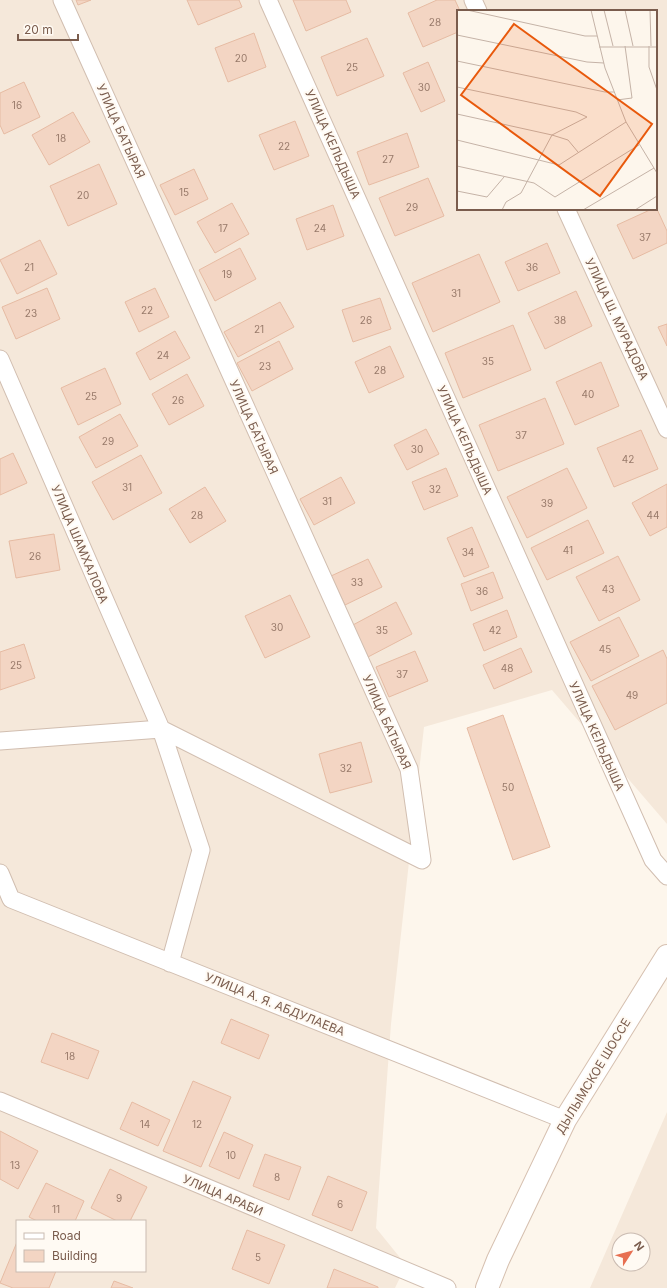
<svg xmlns="http://www.w3.org/2000/svg" width="667" height="1288" viewBox="0 0 667 1288" font-family="Inter,sans-serif">
<style>
.residential{fill:#f5e8da;fill-rule:evenodd}
.building{fill:#f3d5c3;stroke:#e6bba3}
.lines{fill:none;stroke-linecap:round;stroke-linejoin:round}
.street-casing{stroke:#d1beb0;stroke-width:19}
.secondary-casing{stroke:#d6c0b0;stroke-width:24}
.street{stroke:#fff;stroke-width:17}
.secondary{stroke:#fff;stroke-width:22}
.labels{text-anchor:middle;dominant-baseline:central;stroke-width:4;stroke-linejoin:round;paint-order:stroke}
.number-label{font-size:10px;fill:#987a6a}
.street-label{font-size:12px;fill:#7a5c4d;stroke:#fffaf3}
.inset-road{fill:none;stroke:#c5b3a7;stroke-width:1}
.view{fill:#e8590c;fill-opacity:0.15;stroke:#e8590c;stroke-width:2}
.inset-edge{fill:none;stroke:#7a5c4d;stroke-width:2}
</style>
<rect width="100%" height="100%" fill="#fdf6ec"/>
<path class="residential" d="M0,0H667V824L552,690L424,727L391,1024L376,1228L406,1265L395,1288H0ZM458,11H656V209H458ZM17,1221H145V1271H17Z
M667,1112V1288H590ZM619,1240H643V1264H619Z"/>
<path class="building" d="M76,0H91L78,5Z
M187,0H239L242,7L198,25Z
M293,0H346L351,12L306,31Z
M437,0H455L460,11H458V32L423,47L408,13Z
M254,33L266,67L228,82L215,48Z
M367,38L384,76L337,96L321,57Z
M428,62L445,101L421,112L403,73Z
M24,82L40,117L4,134L0,125V93Z
M73,112L90,142L49,165L32,135Z
M295,121L309,156L274,170L259,135Z
M407,133L419,167L369,185L357,152Z
M99,164L117,204L68,226L50,186Z
M194,169L208,199L175,215L160,185Z
M428,178L444,216L395,236L379,198Z
M232,203L249,234L215,253L197,222Z
M333,205L344,236L307,250L296,219Z
M656,207L667,231V243L633,259L617,225L652,209H656Z
M40,240L57,274L17,294L0,260Z
M547,243L560,273L518,291L505,262Z
M240,248L256,279L215,301L199,270Z
M479,254L500,302L433,332L412,283Z
M47,288L60,319L16,339L2,307Z
M155,288L169,317L139,332L125,302Z
M576,291L592,326L545,349L528,313Z
M380,298L391,329L353,342L342,310Z
M280,302L294,327L238,357L224,332Z
M667,324V346L658,327Z
M513,325L531,370L463,398L445,353Z
M175,331L190,358L150,380L136,353Z
M279,341L293,369L252,391L237,363Z
M390,346L404,377L369,393L355,362Z
M601,362L619,406L575,425L556,382Z
M105,368L121,404L78,425L61,388Z
M187,374L204,406L169,425L152,394Z
M545,398L564,444L498,471L479,425Z
M120,414L138,446L96,468L79,437Z
M426,429L439,454L407,470L394,445Z
M641,430L658,469L614,487L597,448Z
M13,453L27,483L0,495V459Z
M141,455L162,493L113,520L92,482Z
M446,468L458,496L424,510L412,482Z
M567,468L587,508L527,538L507,497Z
M341,477L355,503L314,525L300,499Z
M667,484V527L650,536L632,503Z
M205,487L226,521L190,543L169,509Z
M588,520L604,553L547,580L531,548Z
M472,527L489,567L464,577L447,538Z
M54,534L60,570L16,578L9,541Z
M618,556L640,600L599,621L576,577Z
M368,559L382,587L345,605L331,576Z
M493,572L503,598L471,611L461,584Z
M290,595L310,637L265,658L245,616Z
M396,602L412,634L368,657L351,626Z
M507,610L517,637L484,651L473,624Z
M619,617L639,656L591,681L570,642Z
M24,644L35,678L0,690V652Z
M521,648L532,672L494,689L483,665Z
M663,650L667,659V703L615,730L592,686Z
M415,651L428,681L389,697L376,667Z
M503,715L550,847L513,860L467,728Z
M361,742L372,782L330,793L319,754Z
M231,1019L269,1035L259,1059L221,1043Z
M52,1033L99,1051L88,1079L41,1062Z
M193,1081L231,1097L201,1167L163,1151Z
M132,1102L170,1120L158,1146L120,1129Z
M0,1131L38,1151L18,1189L0,1179Z
M224,1132L253,1145L239,1179L209,1166Z
M265,1154L301,1167L289,1200L253,1186Z
M110,1169L147,1187L130,1221H117L91,1208Z
M328,1176L367,1192L352,1231L312,1215Z
M46,1183L84,1201L75,1221H37L29,1217Z
M247,1230L285,1245L269,1284L232,1269Z
M17,1242V1271H56L49,1288H13L0,1283Z
M334,1269L378,1287V1288H327Z
M114,1281L133,1288H111Z"/>
<g class="lines">
<g class="street-casing">
<path id="street" d="M62,0L409,769L422,860
M268,0L653,860L667,876
M473,0L478,11
M566,209L667,429
M0,359L161,729L201,850L170,963
M0,741L161,729L422,860
M0,873L11,899L565,1120
M0,1101L447,1288"/>
</g>
<g class="secondary-casing">
<path id="secondary" d="M487,1288L498,1260L565,1120L667,956"/>
</g>
<use href="#street" class="street"/>
<use href="#secondary" class="secondary"/>
</g>
<g class="labels">
<g class="number-label">
<text x="435" y="22">28</text>
<text x="241" y="58">20</text>
<text x="352" y="67">25</text>
<text x="424" y="87">30</text>
<text x="17" y="105">16</text>
<text x="61" y="138">18</text>
<text x="284" y="146">22</text>
<text x="388" y="159">27</text>
<text x="184" y="192">15</text>
<text x="83" y="195">20</text>
<text x="412" y="207">29</text>
<text x="223" y="228">17</text>
<text x="320" y="228">24</text>
<text x="645" y="237">37</text>
<text x="29" y="267">21</text>
<text x="532" y="267">36</text>
<text x="227" y="274">19</text>
<text x="456" y="293">31</text>
<text x="147" y="310">22</text>
<text x="31" y="313">23</text>
<text x="366" y="320">26</text>
<text x="560" y="320">38</text>
<text x="259" y="329">21</text>
<text x="163" y="355">24</text>
<text x="488" y="361">35</text>
<text x="265" y="366">23</text>
<text x="380" y="370">28</text>
<text x="588" y="394">40</text>
<text x="91" y="396">25</text>
<text x="178" y="400">26</text>
<text x="521" y="435">37</text>
<text x="108" y="441">29</text>
<text x="417" y="449">30</text>
<text x="628" y="459">42</text>
<text x="127" y="487">31</text>
<text x="435" y="489">32</text>
<text x="327" y="501">31</text>
<text x="547" y="503">39</text>
<text x="197" y="515">28</text>
<text x="653" y="515">44</text>
<text x="568" y="550">41</text>
<text x="468" y="552">34</text>
<text x="35" y="556">26</text>
<text x="357" y="582">33</text>
<text x="608" y="589">43</text>
<text x="482" y="591">36</text>
<text x="277" y="627">30</text>
<text x="382" y="630">35</text>
<text x="495" y="630">42</text>
<text x="605" y="649">45</text>
<text x="16" y="665">25</text>
<text x="507" y="668">48</text>
<text x="402" y="674">37</text>
<text x="632" y="695">49</text>
<text x="346" y="768">32</text>
<text x="508" y="787">50</text>
<text x="70" y="1056">18</text>
<text x="145" y="1124">14</text>
<text x="197" y="1124">12</text>
<text x="231" y="1155">10</text>
<text x="15" y="1165">13</text>
<text x="277" y="1177">8</text>
<text x="119" y="1198">9</text>
<text x="340" y="1204">6</text>
<text x="56" y="1209">11</text>
<text x="258" y="1257">5</text>
</g>
<g class="street-label">
<text transform="translate(121 131) rotate(66)">УЛИЦА БАТЫРАЯ</text>
<text transform="translate(333 144) rotate(66)">УЛИЦА КЕЛЬДЫША</text>
<text transform="translate(617 319) rotate(65)">УЛИЦА Ш. МУРАДОВА</text>
<text transform="translate(254 427) rotate(66)">УЛИЦА БАТЫРАЯ</text>
<text transform="translate(465 440) rotate(66)">УЛИЦА КЕЛЬДЫША</text>
<text transform="translate(80 544) rotate(67)">УЛИЦА ШАМХАЛОВА</text>
<text transform="translate(387 722) rotate(66)">УЛИЦА БАТЫРАЯ</text>
<text transform="translate(597 736) rotate(66)">УЛИЦА КЕЛЬДЫША</text>
<text transform="translate(275 1004) rotate(22)">УЛИЦА А. Я. АБДУЛАЕВА</text>
<text transform="translate(593 1076) rotate(-59)">ДЫЛЫМСКОЕ ШОССЕ</text>
<text transform="translate(223 1195) rotate(23)">УЛИЦА АРАБИ</text>
</g>
</g>
<g transform="translate(457 10)">
<rect width="200" height="200" fill="#fdf6ec"/>
<path class="inset-road" d="M10,0L128,26H140M134,0L148,58L169,112L200,163M147,0L156,36M168,0L176,36M193,0L194,36M0,25L130,52L147,53M192,36V57L200,80M142,37H200M0,51L148,82H157M0,77L119,102L130,107M160,90L175,88L168,36M0,104L95,125L111,130L121,142M0,130L102,155L169,112M0,156L77,173L98,187L182,135M0,181L30,187L47,167M45,200L49,192L64,183L95,125L130,107M126,200L197,158M178,200L200,186"/>
<path class="view" d="M57,14L195,114L143,186L4,85Z"/>
<rect width="200" height="200" class="inset-edge"/>
</g>
<rect x="16" y="1220" width="130" height="52" fill="#fffaf3" stroke="#cabbb1"/>
<rect x="24" y="1233" width="20" height="6" fill="#ffffff" stroke="#cabbb1"/>
<text x="52" y="1240" font-size="12" fill="#7a5c4d">Road</text>
<rect x="24" y="1250" width="20" height="12" fill="#f3d5c3" stroke="#cabbb1"/>
<text x="52" y="1260" font-size="12" fill="#7a5c4d">Building</text>
<g transform="translate(631 1252) rotate(54)"><circle r="19" fill="#fffaf3" stroke="#cabbb1"/>
<path d="M0-3L7 15L0 10L-7 15Z" fill="#e76f51"/>
<text y="-6" font-size="11" font-weight="bold" text-anchor="middle" fill="#7a5c4d">N</text>
</g>
<path d="M18 34v6h60v-6" fill="none" stroke="#7a5c4d" stroke-width="2"/>
<text x="24" y="34" font-size="12" fill="#7a5c4d" stroke="#fffaf3" stroke-width="3" paint-order="stroke">20 m</text>
</svg>
